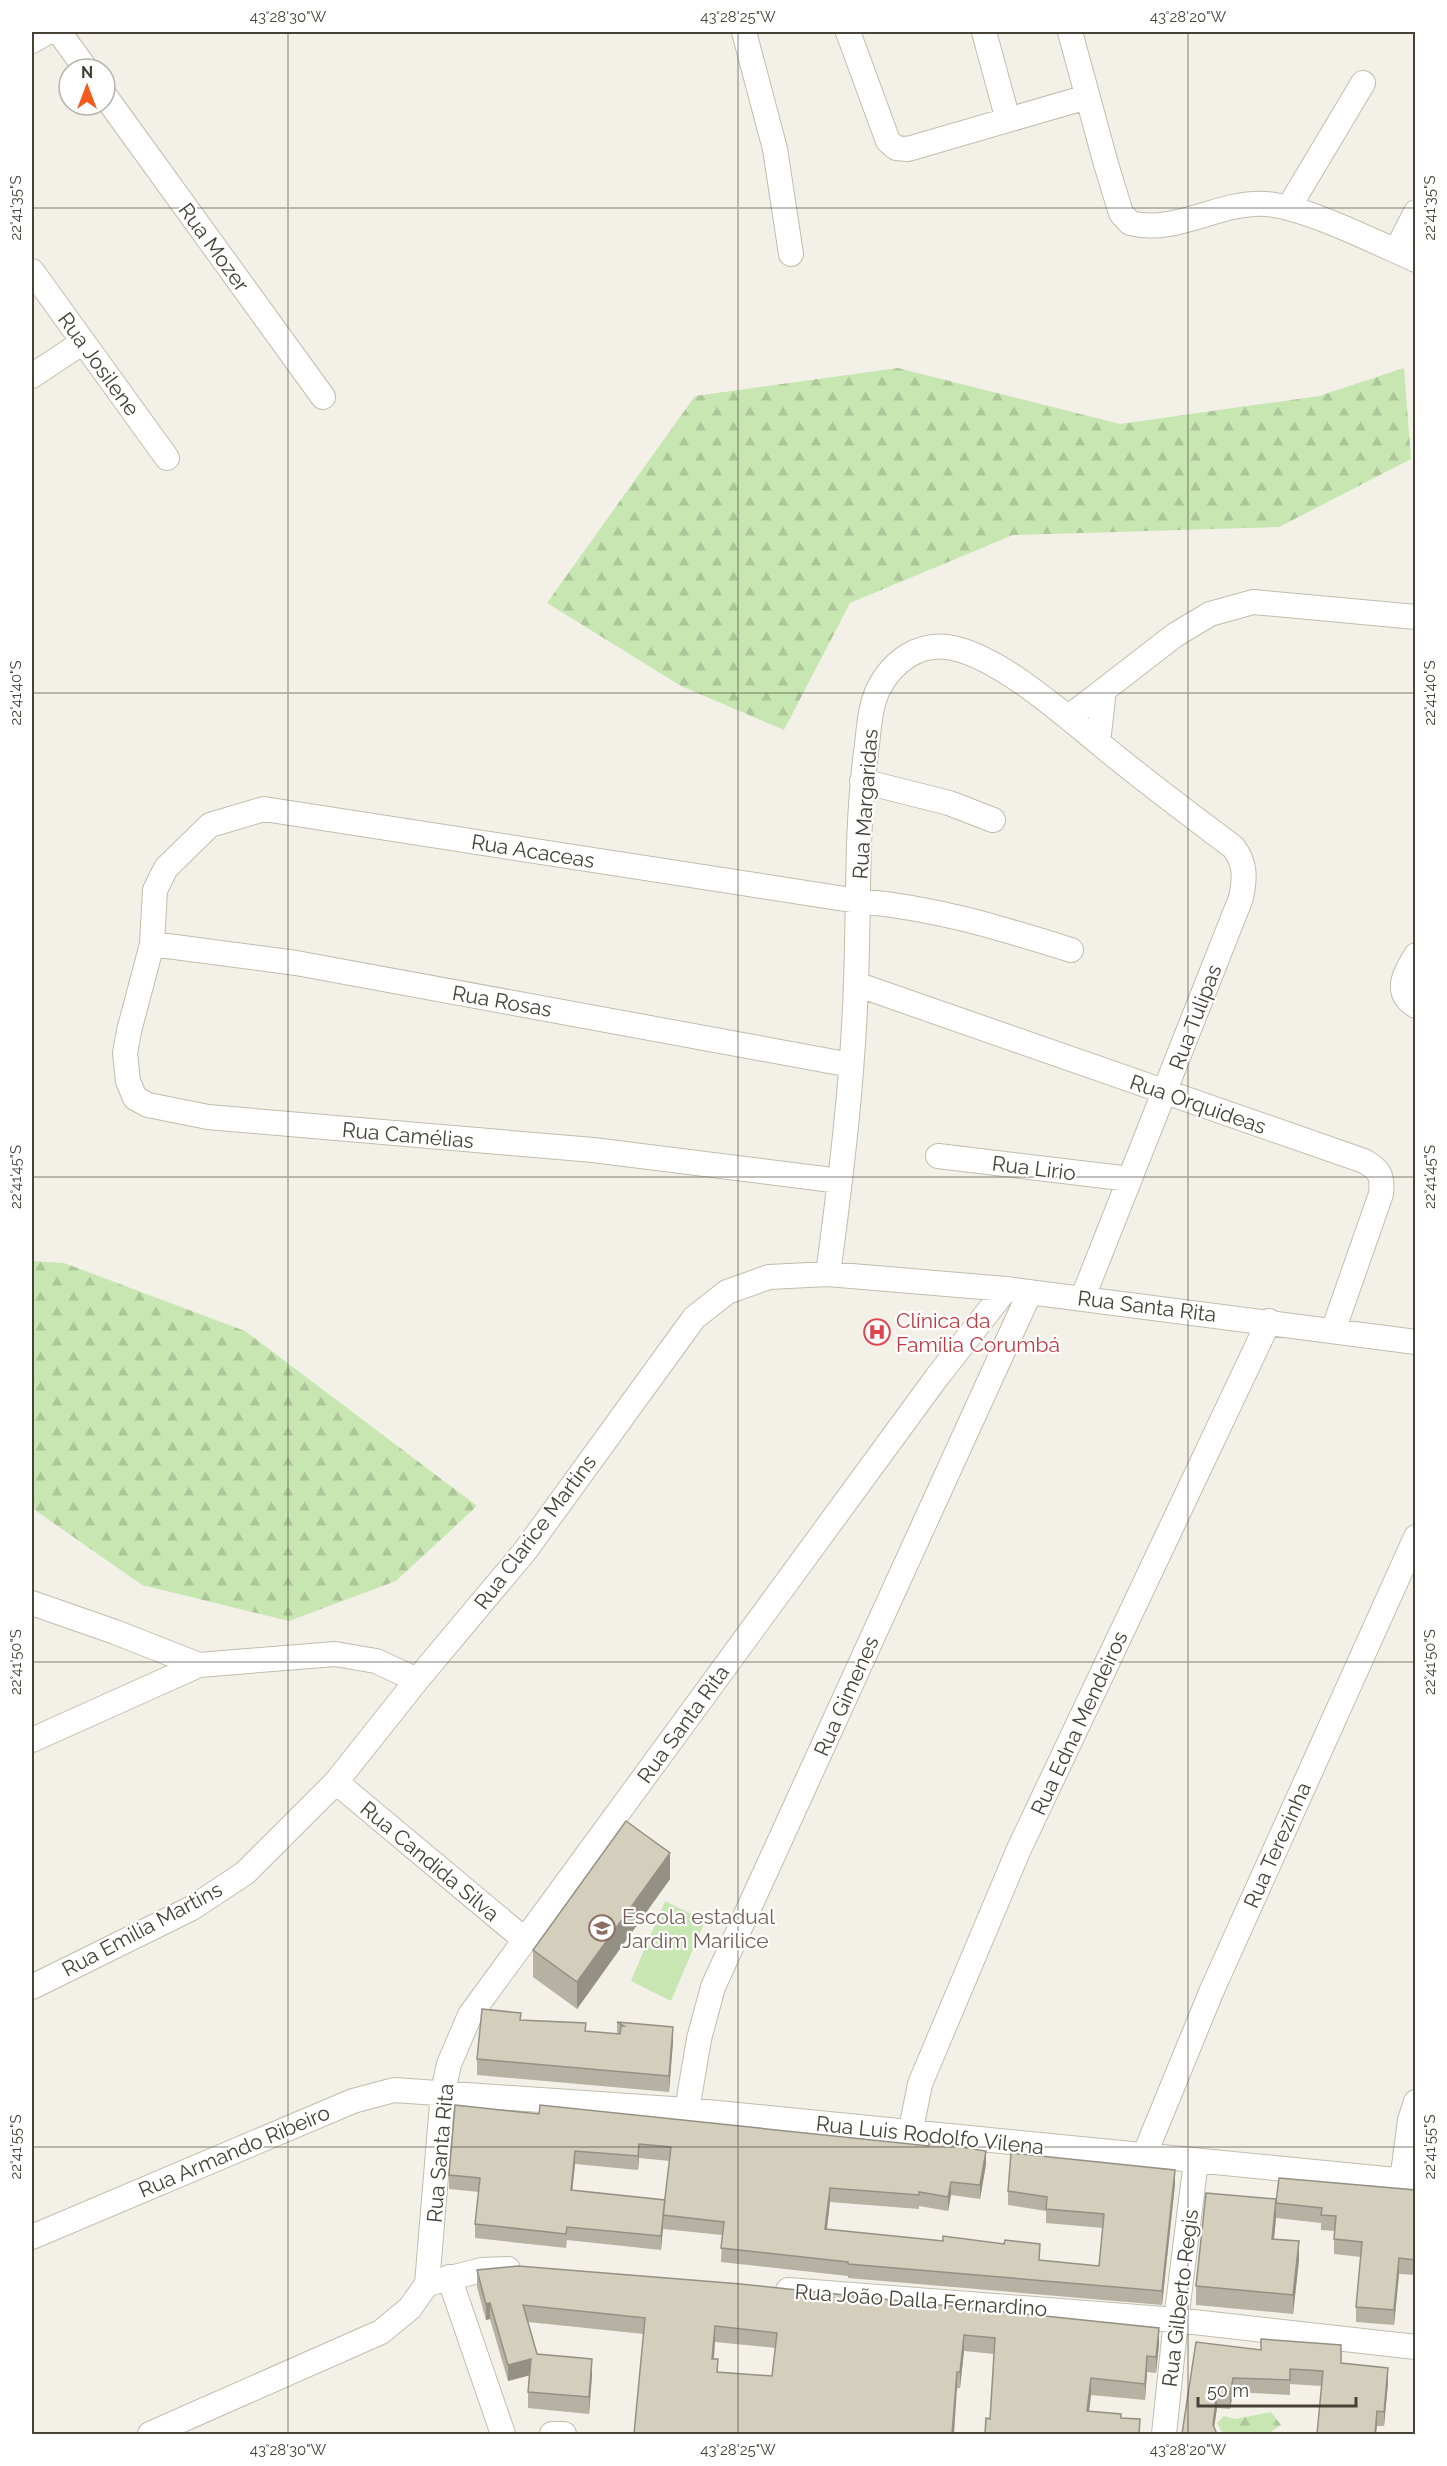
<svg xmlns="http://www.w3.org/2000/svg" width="1447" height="2466" viewBox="0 0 1447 2466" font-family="Raleway,sans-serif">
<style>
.green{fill:#c7e6b1}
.forest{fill:url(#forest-firs)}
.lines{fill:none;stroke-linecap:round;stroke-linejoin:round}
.street-casing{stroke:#c1bdad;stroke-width:26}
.street{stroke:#fff;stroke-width:24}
.wall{fill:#b6b1a3;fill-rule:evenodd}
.shaded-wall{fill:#949084}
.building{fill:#d4cebd;stroke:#949084;stroke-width:1.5;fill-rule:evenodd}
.ticks{fill:none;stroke:#464236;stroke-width:1.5;stroke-opacity:0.45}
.labels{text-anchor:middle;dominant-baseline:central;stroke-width:4.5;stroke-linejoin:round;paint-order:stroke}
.street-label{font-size:21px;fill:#464236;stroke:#fff}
.health-label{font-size:21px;fill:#be3a42;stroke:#fff;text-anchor:start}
.education-label{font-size:21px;fill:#785e54;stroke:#fff;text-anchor:start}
.neatline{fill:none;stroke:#464236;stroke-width:2}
.ticks-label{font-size:15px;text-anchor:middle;fill:#464236}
</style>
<defs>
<pattern id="forest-firs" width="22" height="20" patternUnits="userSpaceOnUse" patternTransform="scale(1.5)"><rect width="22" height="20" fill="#c7e6b1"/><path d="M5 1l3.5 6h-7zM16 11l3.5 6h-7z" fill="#acc699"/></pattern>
</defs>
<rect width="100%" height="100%" fill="#f3f1e7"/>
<path class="green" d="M665,1901L705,1921L671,2001L631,1981Z"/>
<path class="forest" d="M898,368L1120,424L1319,396L1404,368L1411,459L1279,527L1013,535L850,603L784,730L681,686L547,603L695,396Z
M32,1261L64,1263L245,1331L477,1506L396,1581L289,1621L142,1585L32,1508Z
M1271,2412L1281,2425L1268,2434H1223L1217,2423L1224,2416L1235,2419Z"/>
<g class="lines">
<g class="street-casing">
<path id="street" d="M59,32L86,69
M744,32L775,149L791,254
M848,32L888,141L896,148L908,149L1087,97
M984,32L1008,120
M1070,32L1106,164L1121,213L1130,223C1176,235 1219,201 1265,204C1304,206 1377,243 1416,260
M32,41L48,32
M105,96L323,397
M1289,207L1363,83
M1396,251L1416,212
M32,271L167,458
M32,376L83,342
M1069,717L1175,635L1210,614L1253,602L1416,617
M1098,742L1104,690
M862,781L949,803L993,820
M152,944L296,963L851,1065
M1416,955C1405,974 1393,992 1416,1006
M856,984L1364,1161C1380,1170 1383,1176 1381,1194L1333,1331
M938,1156L1130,1179
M840,1181L593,1150L208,1117L148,1105L135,1098L128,1081L125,1053L129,1031L152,944L155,890L166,868L210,825L264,809L858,901C936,908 997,927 1071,950
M828,1274C841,1177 853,1080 856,982C859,903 856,823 867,745C869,727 870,707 878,690C892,661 920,641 953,648C1000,658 1061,712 1099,743C1142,779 1188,813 1233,847C1246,863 1245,878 1241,898L1083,1297
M32,1603L115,1632L199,1665L335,1654L376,1661L417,1680
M32,1740L199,1665
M336,1782L525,1940
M32,1987L192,1908L245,1873L336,1782L417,1680L525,1551L694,1318L727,1292L769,1277L828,1274L1006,1289
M687,2110L699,2039L713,1987L1030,1292
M910,2134L920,2084L1019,1849L1269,1321
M1144,2156L1212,1990L1416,1537
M1402,2181L1410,2120L1416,2102
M32,2237L353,2101L394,2090L687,2110L1416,2182
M449,2277L503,2434
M427,2284L482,2270L508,2269
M788,2290L1176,2320L1416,2347
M150,2434L381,2332L410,2308L427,2284L443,2092L449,2064L470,2015L937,1377L1006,1289L1416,1342
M552,2434H564
M1164,2434L1176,2320L1196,2161"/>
</g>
<use href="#street" class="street"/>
</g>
<path class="wall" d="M670,1879L577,2009L533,1977V1950Z
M521,2020L586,2031L617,2034V2022L673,2042L669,2092L477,2075V2059Z
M455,2105L986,2164L980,2199L951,2195L948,2211L919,2206V2209L830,2202L827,2229L1040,2260L1099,2266L1103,2228L1046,2223V2211L1008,2205V2191L1175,2184L1162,2305L848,2278V2276L721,2262L722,2235L663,2229V2227L661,2250L567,2240L566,2248L475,2238V2224L479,2192L449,2189V2175ZM639,2158L670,2161L665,2200L572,2190L575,2164L638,2170Z
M1416,2190V2275L1399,2274L1394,2325L1356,2322V2307L1361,2257L1334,2254V2231L1321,2230V2223L1276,2218L1274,2239L1299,2260L1293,2314L1196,2305V2286L1276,2199Z
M477,2270L1159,2344L1156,2373L1147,2372L1145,2400L1091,2395L1089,2411L1121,2418L1140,2434L990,2419L994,2354L964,2351L960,2388L634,2434L644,2334L528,2322L537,2354L592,2375L589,2414L528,2408V2392L529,2375L508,2381L490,2319L486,2320L477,2287ZM715,2342L776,2348L772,2376L718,2372L714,2359Z
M1196,2342L1341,2363L1388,2383L1384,2426H1377L1321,2386L1290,2384V2395L1233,2392L1230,2409L1217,2408L1214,2428L1182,2434Z"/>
<path class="shaded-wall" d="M670,1853V1879L577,2009V1982Z
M673,2027V2042L669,2092V2076Z
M639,2144V2158L638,2170V2156Z
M575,2151V2164L571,2204V2190Z
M986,2151V2164L980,2199V2185Z
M1175,2170V2184L1162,2305V2291Z
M951,2182V2195L948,2211V2197Z
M830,2188V2202L825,2243V2229Z
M1276,2199V2218L1272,2258V2239Z
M663,2215V2227L661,2250V2236Z
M1299,2241V2260L1293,2314V2295Z
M1399,2258V2274L1394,2325V2310Z
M490,2303V2319L486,2320V2304Z
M715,2326V2342L712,2375V2359Z
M1159,2328V2344L1156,2373V2357Z
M964,2335V2351L960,2388V2372Z
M1147,2356V2372L1145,2400V2384Z
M531,2359V2375L508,2381V2365Z
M592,2359V2375L589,2414V2397Z
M1388,2368V2383L1384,2426V2412Z
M957,2372V2388L954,2434H952Z
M1091,2378V2395L1087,2427V2411Z
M1233,2378V2392L1230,2409V2394Z
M1217,2393V2408L1213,2434V2425Z
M1377,2411V2426L1376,2434H1375Z"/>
<path class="building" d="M626,1821L670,1853L577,1982L533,1950Z
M482,2009L521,2013L520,2020L586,2023L585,2031L620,2034L621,2026H624L617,2022L673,2027L669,2076L477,2059Z
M455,2105L539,2114L540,2105L929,2146V2142L986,2151L980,2185L951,2182L948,2197L919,2192V2195L830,2188L825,2229L943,2241V2236L1004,2244L1005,2240L1040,2244L1039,2260L1099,2266L1104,2214L1046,2209L1047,2197L1008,2191L1011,2153L1175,2170L1162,2291L848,2264V2262L721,2248L724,2222L663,2215L671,2147L639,2144L638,2156L575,2151L571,2190L665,2200L661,2236L567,2227L566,2234L475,2224L480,2178L449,2175Z
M1279,2178L1416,2190V2260L1399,2258L1394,2310L1356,2307L1362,2242L1334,2239L1336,2216L1321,2215L1322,2208L1276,2203Z
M1206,2193L1276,2199L1272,2239L1299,2241L1293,2295L1196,2286Z
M518,2266L741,2284L1159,2328L1156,2357L1147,2356L1145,2384L1091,2378L1087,2411L1121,2414V2418L1140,2419L1139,2434H985L986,2418L990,2419L995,2338L964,2335L960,2372H957L952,2434H634L645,2318L523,2305L537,2354L592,2359L589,2397L528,2392L531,2359L508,2365L490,2303L486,2304L477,2270ZM715,2326L777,2333L772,2376L717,2372L718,2359H712Z
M1261,2339L1341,2345V2363L1388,2368L1384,2412L1377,2411L1375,2434H1317L1323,2371L1290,2369V2380L1233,2378L1230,2394L1217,2393L1213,2425L1217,2434H1182L1196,2342L1261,2350Z"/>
<path class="ticks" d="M288,32V2434M738,32V2434M1188,32V2434M32,208H1416M32,693H1416M32,1177H1416M32,1662H1416M32,2147H1416"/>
<defs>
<g id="hospital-ring" transform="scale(1.35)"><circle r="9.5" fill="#fff" stroke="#e0444e" stroke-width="1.5"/><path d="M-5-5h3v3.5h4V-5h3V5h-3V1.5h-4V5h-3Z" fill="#e0444e"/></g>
<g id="school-ring" transform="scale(1.35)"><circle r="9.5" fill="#fff" stroke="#8d6e63" stroke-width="1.5"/><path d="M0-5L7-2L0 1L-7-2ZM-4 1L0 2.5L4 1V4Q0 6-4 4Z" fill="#8d6e63"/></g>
</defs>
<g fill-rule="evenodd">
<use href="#hospital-ring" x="877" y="1332"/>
<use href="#school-ring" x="602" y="1928"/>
</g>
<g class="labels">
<g class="street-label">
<text transform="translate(214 247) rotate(54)">Rua Mozer</text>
<text transform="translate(99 364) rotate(54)">Rua Josilene</text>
<text transform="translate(865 804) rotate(-86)">Rua Margaridas</text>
<text transform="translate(533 851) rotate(9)">Rua Acaceas</text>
<text transform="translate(502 1001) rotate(10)">Rua Rosas</text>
<text transform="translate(1195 1017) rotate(-69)">Rua Tulipas</text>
<text transform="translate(1198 1104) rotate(19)">Rua Orquideas</text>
<text transform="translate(408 1135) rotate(5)">Rua Camélias</text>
<text transform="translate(1034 1168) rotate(7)">Rua Lirio</text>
<text transform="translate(1147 1306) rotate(7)">Rua Santa Rita</text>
<text transform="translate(535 1532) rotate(-53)">Rua Clarice Martins</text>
<text transform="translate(846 1696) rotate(-66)">Rua Gimenes</text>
<text transform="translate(1079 1723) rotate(-65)">Rua Edna Mendeiros</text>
<text transform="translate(683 1724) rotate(-54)">Rua Santa Rita</text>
<text transform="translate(1277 1845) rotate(-66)">Rua Terezinha</text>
<text transform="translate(430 1861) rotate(40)">Rua Candida Silva</text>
<text transform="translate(142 1929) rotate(-28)">Rua Emilia Martins</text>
<text transform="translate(930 2135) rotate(6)">Rua Luis Rodolfo Vilena</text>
<text transform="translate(234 2151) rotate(-23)">Rua Armando Ribeiro</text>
<text transform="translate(440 2153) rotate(-85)">Rua Santa Rita</text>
<text transform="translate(1180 2298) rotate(-83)">Rua Gilberto Regis</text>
<text transform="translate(921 2300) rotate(4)">Rua João Dalla Fernardino</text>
</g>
<g class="health-label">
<text x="896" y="1320">Clínica da<tspan x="896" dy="24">Família Corumbá</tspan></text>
</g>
<g class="education-label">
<text x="622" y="1916">Escola estadual<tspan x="622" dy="24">Jardim Marilice</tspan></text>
</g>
</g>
<rect width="1447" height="2466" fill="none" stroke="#ffffff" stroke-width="66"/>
<g transform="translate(87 87)"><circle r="28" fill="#ffffff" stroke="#b5b3af" stroke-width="1.5"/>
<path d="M0-4.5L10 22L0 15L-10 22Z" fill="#f45b1e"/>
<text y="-9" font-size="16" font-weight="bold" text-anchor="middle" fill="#464236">N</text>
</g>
<path d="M1198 2397v9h158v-9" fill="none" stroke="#464236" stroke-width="3"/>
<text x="1207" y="2397" font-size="18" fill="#464236" stroke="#ffffff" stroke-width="4.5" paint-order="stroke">50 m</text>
<rect x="33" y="33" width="1381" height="2400" class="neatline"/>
<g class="ticks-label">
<text x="288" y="22">43°28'30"W</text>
<text x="738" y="22">43°28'25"W</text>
<text x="1188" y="22">43°28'20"W</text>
<text transform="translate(16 208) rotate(-90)" y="5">22°41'35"S</text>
<text transform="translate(1430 208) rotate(-90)" y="5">22°41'35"S</text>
<text transform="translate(16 693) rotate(-90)" y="5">22°41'40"S</text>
<text transform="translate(1430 693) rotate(-90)" y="5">22°41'40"S</text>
<text transform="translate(16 1177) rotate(-90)" y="5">22°41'45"S</text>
<text transform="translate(1430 1177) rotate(-90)" y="5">22°41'45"S</text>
<text transform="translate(16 1662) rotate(-90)" y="5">22°41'50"S</text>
<text transform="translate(1430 1662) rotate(-90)" y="5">22°41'50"S</text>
<text transform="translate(16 2147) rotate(-90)" y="5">22°41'55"S</text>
<text transform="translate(1430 2147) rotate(-90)" y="5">22°41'55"S</text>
<text x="288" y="2455">43°28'30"W</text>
<text x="738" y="2455">43°28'25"W</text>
<text x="1188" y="2455">43°28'20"W</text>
</g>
</svg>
